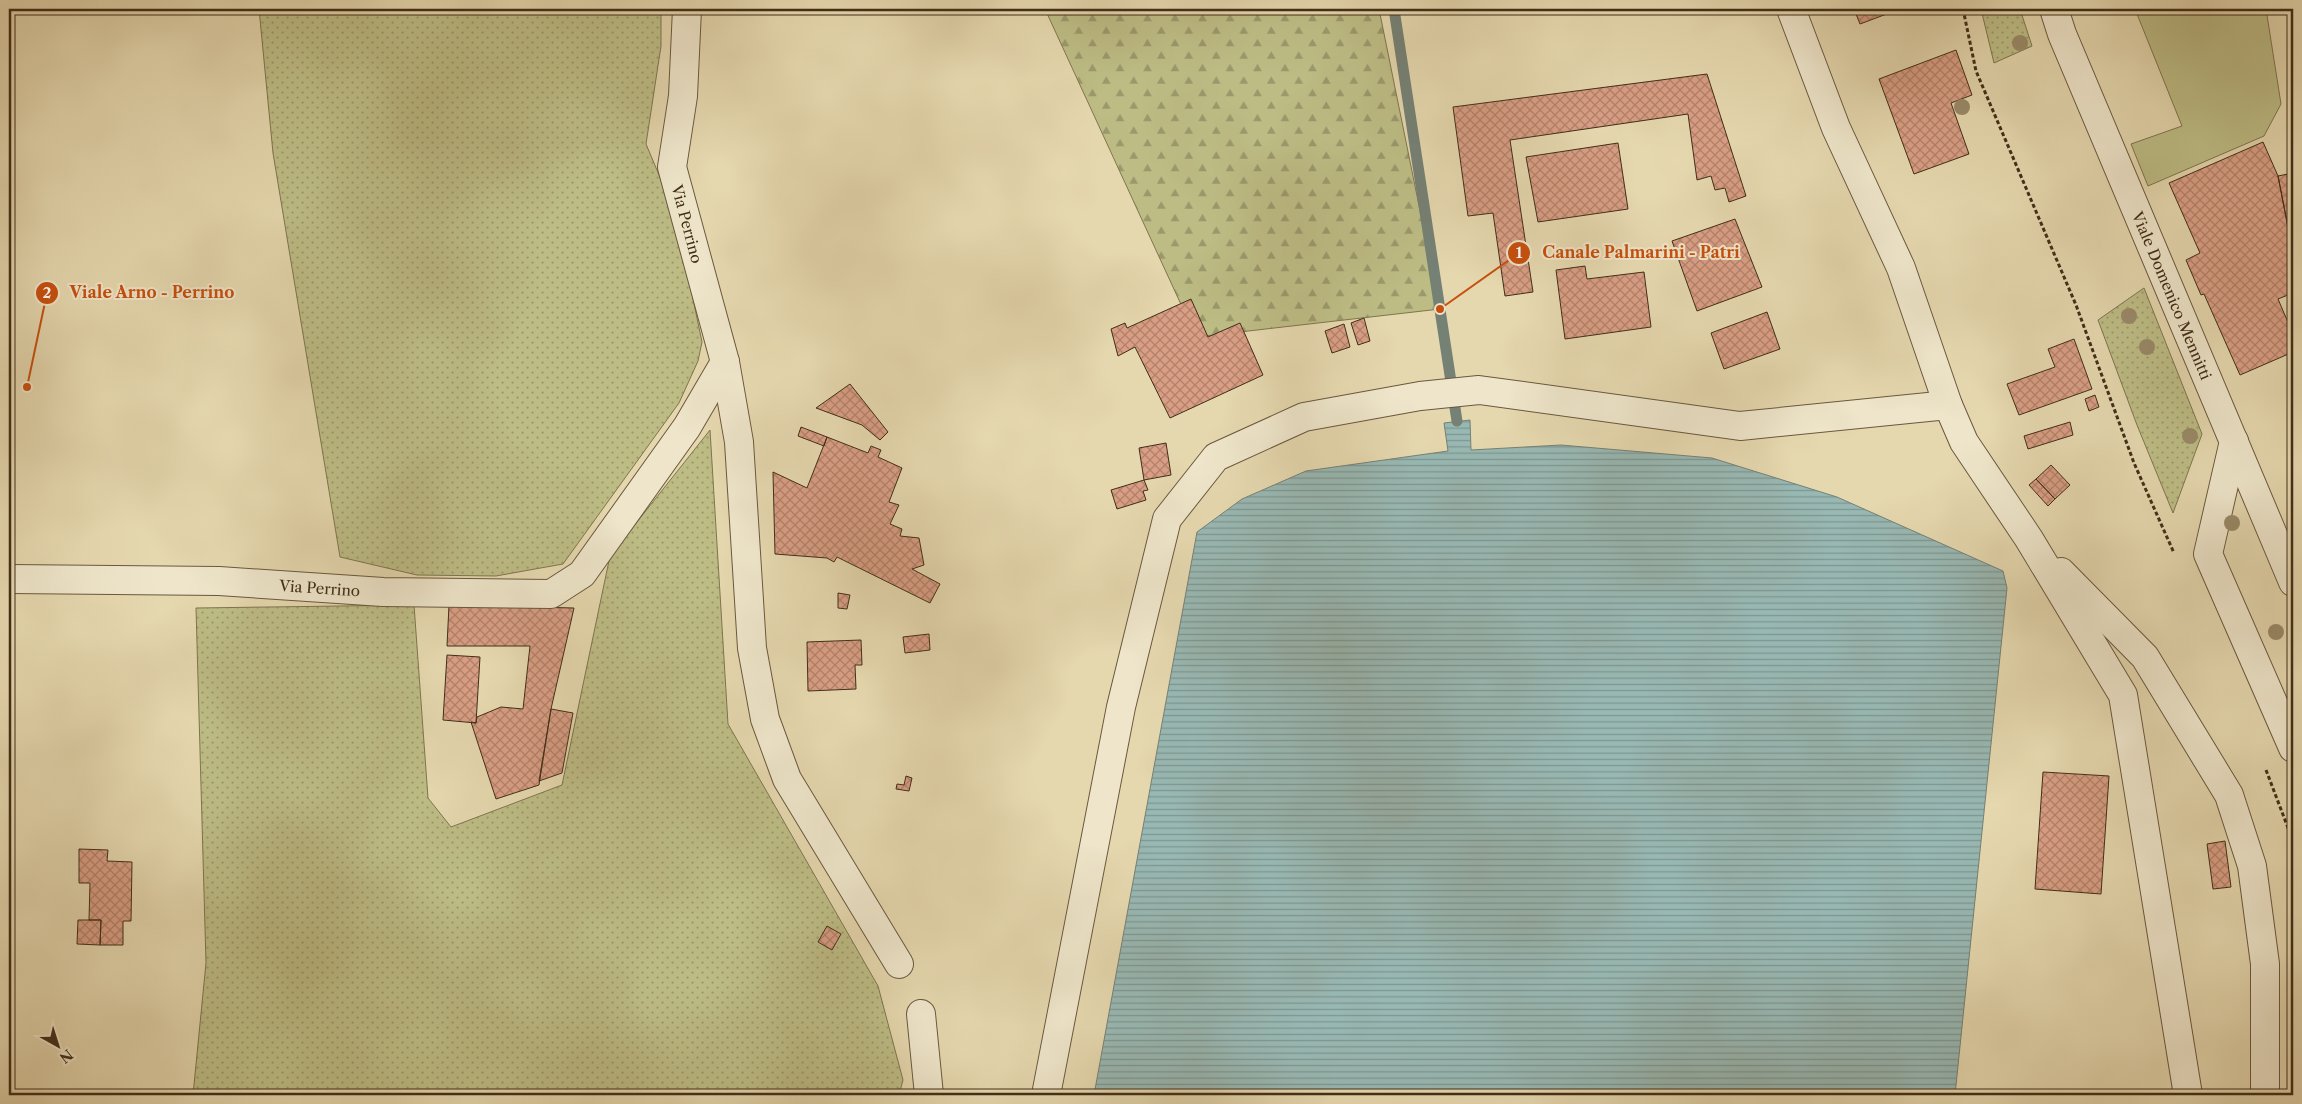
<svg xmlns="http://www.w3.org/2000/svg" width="2302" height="1104" viewBox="0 0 2302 1104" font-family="'Libre Caslon Text',serif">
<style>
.grass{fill:url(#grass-dots);stroke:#7f754e}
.forest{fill:url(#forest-firs);stroke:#7f754e}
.green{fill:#bdbc85;stroke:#7f754e}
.water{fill:url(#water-rules);stroke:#758175}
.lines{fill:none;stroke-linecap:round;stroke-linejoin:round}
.stream{stroke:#758175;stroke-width:11}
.building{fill:url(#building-cross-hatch);stroke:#412e18}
.minor-casing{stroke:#6a583e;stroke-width:30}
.path{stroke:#412e18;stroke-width:3;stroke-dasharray:4 2.5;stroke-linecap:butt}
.minor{stroke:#eee5ca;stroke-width:28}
.tree{fill:#998968}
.labels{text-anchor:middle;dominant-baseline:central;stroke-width:4;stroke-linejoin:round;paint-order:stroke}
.street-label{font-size:15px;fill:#412e18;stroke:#eee5ca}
.leader{fill:none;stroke:#c7500e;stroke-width:2}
.callout-dot{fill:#c7500e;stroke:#eee5ca;stroke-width:2}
.mark-label{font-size:15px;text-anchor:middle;font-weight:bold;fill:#fff}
.callout-label{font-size:16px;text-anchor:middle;font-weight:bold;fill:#c7500e;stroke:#eee5ca;stroke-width:4;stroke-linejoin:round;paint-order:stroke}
</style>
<defs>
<pattern id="grass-dots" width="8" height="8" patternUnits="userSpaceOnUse" patternTransform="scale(1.25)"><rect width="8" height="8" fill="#bdbc85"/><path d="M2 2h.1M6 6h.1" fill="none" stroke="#9b996c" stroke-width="1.8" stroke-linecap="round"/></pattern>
<pattern id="forest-firs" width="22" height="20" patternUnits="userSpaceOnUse" patternTransform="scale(1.25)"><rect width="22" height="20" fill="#bdbc85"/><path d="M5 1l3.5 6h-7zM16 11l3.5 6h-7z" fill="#9b996c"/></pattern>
<pattern id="water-rules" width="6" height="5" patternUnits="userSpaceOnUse" patternTransform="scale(1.25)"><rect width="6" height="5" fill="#98b8b3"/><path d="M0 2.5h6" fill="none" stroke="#7e9691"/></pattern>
<pattern id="building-cross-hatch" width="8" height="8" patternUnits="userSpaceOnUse" patternTransform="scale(1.25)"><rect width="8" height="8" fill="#d99e84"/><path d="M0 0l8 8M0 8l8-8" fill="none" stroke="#b2816b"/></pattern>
</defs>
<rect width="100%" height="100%" fill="#e5d7ae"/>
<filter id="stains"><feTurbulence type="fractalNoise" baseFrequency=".004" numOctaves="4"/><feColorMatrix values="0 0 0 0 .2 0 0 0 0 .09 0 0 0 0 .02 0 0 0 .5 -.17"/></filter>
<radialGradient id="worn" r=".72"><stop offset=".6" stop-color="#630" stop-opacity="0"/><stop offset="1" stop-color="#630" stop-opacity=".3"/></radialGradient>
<path class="grass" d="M259,9H661V46L646,144L675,213L702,342L698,361L679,403L563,564L496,576L417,575L340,557L273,153Z
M1981,9H2020L2032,46L1994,63Z
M2144,288L2202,434L2173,513L2137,425L2098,320Z
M710,430L728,724L878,986L903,1080L899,1095H193L206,963L196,608L414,605L428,798L451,827L562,785L610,556Z"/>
<path class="forest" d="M1045,9H1379L1440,309L1196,337Z"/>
<path class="green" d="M2135,9H2266L2281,104L2264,136L2148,186L2131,144L2182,126Z"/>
<path class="water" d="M1470,420L1471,450L1561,445L1712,458L1837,497L2003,571L2007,588L1955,1095H1094L1197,532L1242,499L1306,471L1448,451L1444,423Z"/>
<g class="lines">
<path class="stream" d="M1394,9L1457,421"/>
</g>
<path class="building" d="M1854,9H1900L1860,24Z
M1956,50L1972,95L1951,103L1969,154L1914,174L1879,79Z
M1707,74L1746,196L1729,202L1725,188L1715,190L1711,176L1697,180L1688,114L1510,140L1533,292L1505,296L1493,213L1468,216L1453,107Z
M2263,142L2278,176L2293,253V293L2278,299L2293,334V352L2240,375L2204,294L2201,295L2186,260L2200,253L2169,183Z
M1618,143L1628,209L1538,222L1526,157Z
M2293,173V253L2278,176Z
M1735,219L1762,287L1697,311L1672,241Z
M1585,266L1587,279L1644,272L1651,327L1565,339L1556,270Z
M1191,299L1208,337L1240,323L1263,375L1170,418L1135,347L1118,356L1111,329L1125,323L1127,328Z
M1767,312L1780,349L1724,369L1711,333Z
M1364,318L1370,341L1358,345L1351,323Z
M1344,324L1350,347L1332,353L1325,331Z
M2074,339L2092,389L2019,415L2007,384L2055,367L2048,349Z
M850,384L888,432L880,440L862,425L816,408Z
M2095,395L2099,407L2089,411L2085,399Z
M2070,422L2073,435L2028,449L2024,436Z
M801,427L827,437L824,446L798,436Z
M827,437L868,453L871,446L881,450L878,457L902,468L889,502L899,505L890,524L902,529L900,536L919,538L924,565L912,569L940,584L930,603L837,557L834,562L827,558L775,554L773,472L807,488Z
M1166,443L1171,475L1144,480L1139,448Z
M2051,465L2070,485L2055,499L2036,479Z
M2036,479L2055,499L2048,506L2029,485Z
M1144,480L1148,490L1143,491L1146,500L1117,509L1111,490Z
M838,593L850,595L847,609L838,608Z
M449,605L574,608L551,709L539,785L496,799L471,722L476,723L477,717L501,707L523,709L530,646H447Z
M929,634L930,650L905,653L903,637Z
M861,640L862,665H855L856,689L808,691L807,642Z
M447,655L480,657L476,723L443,720Z
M551,709L573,713L562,773L539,781Z
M2043,772L2109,776L2101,894L2035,889Z
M906,776L912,778L909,791L896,789L897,784L904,785Z
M2225,841L2231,887L2213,889L2207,844Z
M79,849L108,850L107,861L132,862L131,921H123V945H100L101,920H89L90,883H79Z
M78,920H101L100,945L77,944Z
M827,926L841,934L832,950L818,942Z"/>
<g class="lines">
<g class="minor-casing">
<g id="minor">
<path d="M1791,9L1836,128L1901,268L1948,405L1964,442L2029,539L2123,695L2188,1095"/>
<path id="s1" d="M2054,9L2062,34L2293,582"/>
<path d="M725,362L739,442L752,648L765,719L787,779L899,964"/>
<path d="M2234,441L2208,554L2293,748"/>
<path d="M2061,572L2145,657L2229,795L2252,866L2265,964V1095"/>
<path id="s2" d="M9,579L219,581L383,592L551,594L582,574L687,427L725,362L672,167L683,96L687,9"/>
<path d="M921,1014L929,1095"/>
<path d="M1046,1095L1121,707L1167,519L1216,457L1304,417L1420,396L1479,390L1740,426L1948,405"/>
</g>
</g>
<path class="path" d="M1963,9L1976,71L2076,305L2134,463L2174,553
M2266,770L2293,841"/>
<use href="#minor" class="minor"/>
</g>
<g class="tree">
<circle cx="2020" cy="43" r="8"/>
<circle cx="1962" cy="107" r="8"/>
<circle cx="2129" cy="316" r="8"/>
<circle cx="2147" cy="347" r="8"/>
<circle cx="2190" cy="436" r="8"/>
<circle cx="2232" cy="523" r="8"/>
<circle cx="2276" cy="632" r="8"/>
</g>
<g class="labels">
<g class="street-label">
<text transform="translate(687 224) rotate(75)">Via Perrino</text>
<text stroke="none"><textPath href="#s1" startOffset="310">Viale Domenico Mennitti</textPath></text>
<text stroke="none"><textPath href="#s2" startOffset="311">Via Perrino</textPath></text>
</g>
</g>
<path class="leader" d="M1440 309L1519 253M27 387L47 293"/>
<g class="callout-dot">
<circle cx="1440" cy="309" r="5"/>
<circle cx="27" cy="387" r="5"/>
<circle cx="1519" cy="253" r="12"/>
<circle cx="47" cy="293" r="12"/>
</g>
<g class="mark-label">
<text x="1519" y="258">1</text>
<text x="47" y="298">2</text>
</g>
<g class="callout-label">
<text x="1641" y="258">Canale Palmarini - Patri</text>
<text x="152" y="298">Viale Arno - Perrino</text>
</g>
<rect width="2302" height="1104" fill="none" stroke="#e5d7ae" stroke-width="30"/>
<rect x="10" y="10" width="2282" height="1084" fill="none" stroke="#412e18" stroke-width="2.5"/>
<rect x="15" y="15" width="2272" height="1074" fill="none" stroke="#412e18"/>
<g transform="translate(58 1046) rotate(141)" stroke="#eee5ca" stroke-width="4" paint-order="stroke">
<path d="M0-4L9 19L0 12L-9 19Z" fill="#412e18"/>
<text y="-8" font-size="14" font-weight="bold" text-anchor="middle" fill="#412e18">N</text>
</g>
<rect width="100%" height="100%" filter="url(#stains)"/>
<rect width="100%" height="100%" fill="url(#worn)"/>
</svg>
